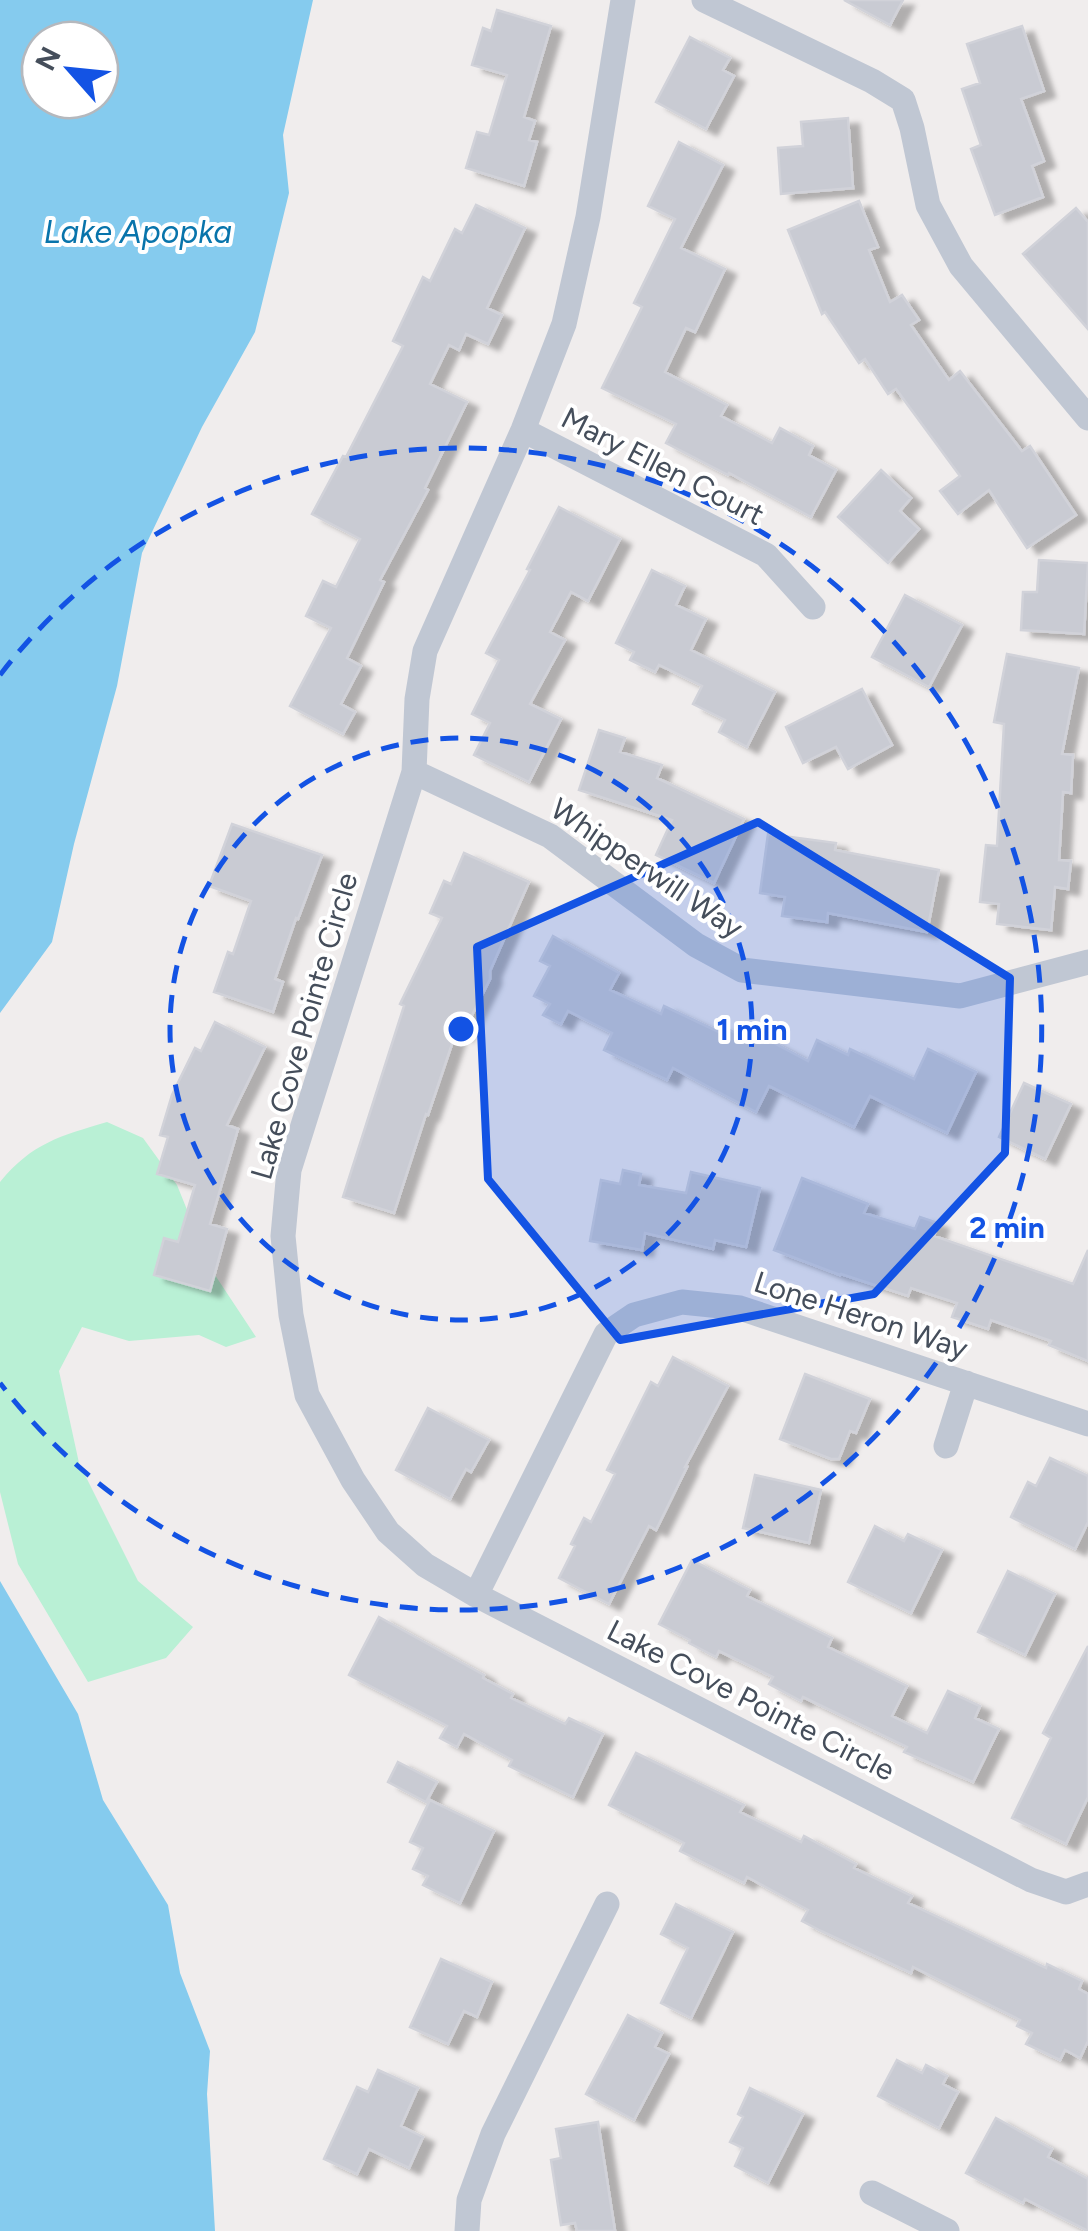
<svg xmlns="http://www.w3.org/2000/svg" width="1088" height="2231" viewBox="0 0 1088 2231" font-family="Figtree,sans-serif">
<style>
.green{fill:#b9f0d5}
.water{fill:#85cbee;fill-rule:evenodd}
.building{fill:#c9cbd3;stroke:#d1d2d9;stroke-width:2.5;filter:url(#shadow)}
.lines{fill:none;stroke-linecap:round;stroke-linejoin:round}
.minor{stroke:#c0c7d3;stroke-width:25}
.marked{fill:#1353e4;fill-opacity:0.2;stroke:#1353e4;stroke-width:8;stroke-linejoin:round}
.ring{fill:none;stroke:#1353e4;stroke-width:5;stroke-dasharray:18 12}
.labels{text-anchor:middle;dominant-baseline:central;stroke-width:8;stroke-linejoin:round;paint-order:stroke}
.street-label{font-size:30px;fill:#454e5b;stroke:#fff}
.water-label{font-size:32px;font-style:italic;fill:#0874ab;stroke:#fff}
.centre{fill:#1353e4;stroke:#fff;stroke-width:5}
.ring-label{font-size:30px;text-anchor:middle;font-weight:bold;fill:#1353e4;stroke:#fff;stroke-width:8;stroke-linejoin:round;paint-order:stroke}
</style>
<defs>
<filter id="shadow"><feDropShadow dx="11" dy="6" stdDeviation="2.5" flood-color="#0004"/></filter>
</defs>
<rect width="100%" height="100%" fill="#f0eded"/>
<path class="green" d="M107,1122L143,1138L177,1185L211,1269L256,1337L226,1347L199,1335L129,1341L82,1327L59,1371L79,1463L138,1581L193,1627L166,1658L88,1682L18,1564L0,1492V1182C32,1143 60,1136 107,1122Z"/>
<path class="water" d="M0,0H313L283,135L289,193L255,332L202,427L142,553L117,686L74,844L52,942L0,1013ZM100,40V100H40V40Z
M0,1581L78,1714L103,1800L168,1905L180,1973L210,2051L207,2094L215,2231H0Z"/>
<path class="building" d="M844,0H903L890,25Z
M497,10L551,26L524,117L535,121L529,140L537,142L524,186L466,168L477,132L489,135L507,75L472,65L483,28L491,31Z
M1022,26L1044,91L1021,99L1044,161L1032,166L1043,197L995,215L971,149L981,145L962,89L980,83L967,44Z
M690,37L730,58L723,70L734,76L706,129L656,102Z
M848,118L853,188L781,194L778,148L803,146L801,122Z
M679,142L723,165L681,248L725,269L695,332L686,328L665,372L727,405L721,416L772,443L780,428L813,446L809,455L836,470L811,517L729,473L728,475L666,443L676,424L602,388L642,307L634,303L675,219L648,206Z
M859,201L878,247L869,250L890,302L902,295L919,320L911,325L949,380L960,371L1022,451L1030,446L1076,515L1027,548L989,490L958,514L940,491L960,476L896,389L888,394L865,359L859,363L825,312L822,314L788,230Z
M476,205L525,228L487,308L502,315L488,344L466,334L459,350L449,345L430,384L467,402L425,488L428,490L380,580L384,582L347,658L361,666L341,704L355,712L343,734L290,706L331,628L306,616L323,581L336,587L360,539L312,514L343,456L346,457L403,346L393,341L423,277L430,281L455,229L462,233Z
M1076,208L1088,222V329L1023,254Z
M881,470L911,498L900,511L919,529L888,563L838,517Z
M559,507L620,539L588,601L571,592L550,632L565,640L530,704L561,719L529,782L474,755L490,723L472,714L499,660L486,653L530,570L527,569Z
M1039,560L1088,563L1084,634L1021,630L1023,592H1037Z
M652,570L685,586L676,605L706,619L691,650L775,692L747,747L719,732L725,720L693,704L702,686L659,665L655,672L630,660L634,652L616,643Z
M905,595L962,625L929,687L872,657Z
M1007,654L1079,668L1062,754L1073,755L1071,793L1063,792L1059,860L1071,861L1068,889L1055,887L1051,930L997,924L999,904L980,902L986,845L997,846L1004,724L994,722Z
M862,689L892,745L848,769L836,747L803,763L786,727Z
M599,730L625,738L620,752L662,765L657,778L744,819L714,883L656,855L672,820L579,790Z
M232,824L322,855L298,919L296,918L275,979L283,982L273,1012L214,992L228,952L233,954L251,901L209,886Z
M768,834L836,843L835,850L939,870L927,932L828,913L827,922L782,916L785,897L760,893Z
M464,853L529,882L490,971V979L462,1035L456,1032L428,1115L426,1114L394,1213L343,1197L404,1006L400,1004L442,918L430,913L444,881L451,884Z
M553,936L619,973L610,990L661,1014L664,1006L719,1032L722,1026L751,1041L755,1033L808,1061L817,1040L848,1055L850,1049L914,1079L928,1049L976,1072L947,1133L870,1096L854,1127L769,1086L756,1112L673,1068L667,1080L604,1050L612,1033L568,1011L561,1024L543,1015L550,1004L534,996L550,966L540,961Z
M215,1022L265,1047L227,1125L238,1129L210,1224L227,1229L210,1291L154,1275L164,1238L178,1242L195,1185L157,1174L168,1137L160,1135L172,1095L195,1048L201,1051Z
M1024,1083L1071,1104L1045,1159L999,1137Z
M623,1170L641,1174L639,1185L686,1193L691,1172L760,1188L746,1247L715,1240L713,1249L645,1233L642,1250L590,1241L601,1180L620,1184Z
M802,1178L868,1204L864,1213L915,1229L920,1217L938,1223L934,1236L1073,1284L1088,1250V1361L1049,1345L1051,1341L991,1320L988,1329L952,1317L957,1303L911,1288L908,1296L841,1274L840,1275L774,1250Z
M673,1357L728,1386L685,1467H687L656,1530L649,1526L609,1604L559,1578L575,1546L571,1544L584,1518L591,1522L615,1474L607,1470L651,1382L658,1386Z
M805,1374L870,1399L856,1433L850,1431L839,1459H831L780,1439Z
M428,1408L489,1440L471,1472L466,1469L450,1499L396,1470Z
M1050,1458L1088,1476V1522L1075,1549L1011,1517L1028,1482L1036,1486Z
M755,1475L821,1490L809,1543L743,1528Z
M875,1526L904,1541L908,1534L942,1550L911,1613L848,1582Z
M692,1560L750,1590L747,1596L832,1638L828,1647L907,1686L892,1716L927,1733L948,1691L980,1706L975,1718L999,1729L973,1782L904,1752L907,1747L803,1697L801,1701L769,1684L773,1677L719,1651L716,1657L689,1643L690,1640L659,1624Z
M1008,1571L1055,1594L1025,1655L978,1632Z
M379,1617L484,1675L483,1678L513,1694L511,1698L565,1724L569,1718L603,1734L573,1797L509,1766L512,1760L464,1734L457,1747L440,1738L447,1726L349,1675Z
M1088,1646V1797L1066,1844L1012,1818L1051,1738L1043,1733Z
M636,1753L744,1805L740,1812L801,1842L804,1836L856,1864L854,1868L912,1896L908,1903L1046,1968L1047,1964L1082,1981L1079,1989L1088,1994V2041L1080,2058L1065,2050L1060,2060L1026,2044L1032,2033L1017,2026L1020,2020L913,1967L911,1973L821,1931L802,1921L808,1910L747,1877L744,1883L680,1851L684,1843L609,1805Z
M398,1762L437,1782L426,1802L388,1782Z
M430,1800L494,1831L460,1903L423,1885L428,1876L413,1869L423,1848L410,1842Z
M676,1904L733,1932L691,2018L661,2003L688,1948L661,1934Z
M441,1959L492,1982L477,2017L464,2011L448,2044L410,2027Z
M628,2015L662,2033L655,2047L669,2054L634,2120L586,2094Z
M897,2060L922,2073L926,2065L947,2076L943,2084L958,2092L939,2128L878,2096Z
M378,2070L418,2088L401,2126L423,2137L409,2168L369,2149L357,2174L324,2159L357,2087L368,2092Z
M750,2088L803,2114L768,2183L735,2166L743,2148L730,2142L743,2117L738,2114Z
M996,2118L1052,2149L1048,2157L1088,2179V2231L1025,2199L1023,2203L966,2173Z
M598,2122L615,2231H577L575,2223L561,2225L551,2160L561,2158L556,2129Z"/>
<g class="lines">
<path class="minor" d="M623,0L588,217L564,324L523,430L425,651L417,699L414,772L289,1170L283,1236L291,1315L307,1395L353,1480L388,1532L425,1565L476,1595L1031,1880L1066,1892L1088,1884
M704,0L872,81L903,100L912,128L928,205L961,266L1088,418
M523,430L766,555L813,607
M414,772L550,836L696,945L742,970L960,996L1088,962
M946,1446L966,1383
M476,1595L606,1334L634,1315L682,1302L740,1308L1088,1424
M872,2193L947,2231
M467,2231L469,2200L493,2134L607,1904"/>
</g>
<path class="marked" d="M758,822L1010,978L1005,1153L874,1294L620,1340L488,1179L477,947Z"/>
<g class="ring">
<circle cx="461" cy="1029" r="291"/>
<path d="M0 675A581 581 0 1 1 0 1383"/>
</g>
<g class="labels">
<g class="street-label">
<text transform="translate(663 466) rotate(27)">Mary Ellen Court</text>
<text transform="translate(647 868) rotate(34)">Whipperwill Way</text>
<text transform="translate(304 1026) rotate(-74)">Lake Cove Pointe Circle</text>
<text transform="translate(861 1315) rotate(18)">Lone Heron Way</text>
<text transform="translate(751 1700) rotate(27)">Lake Cove Pointe Circle</text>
</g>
<g class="water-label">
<text x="138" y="232">Lake Apopka</text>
</g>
</g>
<circle cx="461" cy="1029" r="15" class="centre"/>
<g class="ring-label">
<text x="752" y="1040">1 min</text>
<text x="1007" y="1238">2 min</text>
</g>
<g transform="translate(70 70) rotate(297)"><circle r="48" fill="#ffffff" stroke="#b5b8bd" stroke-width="2.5"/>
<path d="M0-8L18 38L0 25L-18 38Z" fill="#1353e4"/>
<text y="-15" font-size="28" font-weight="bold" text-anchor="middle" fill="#454e5b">N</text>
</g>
</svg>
